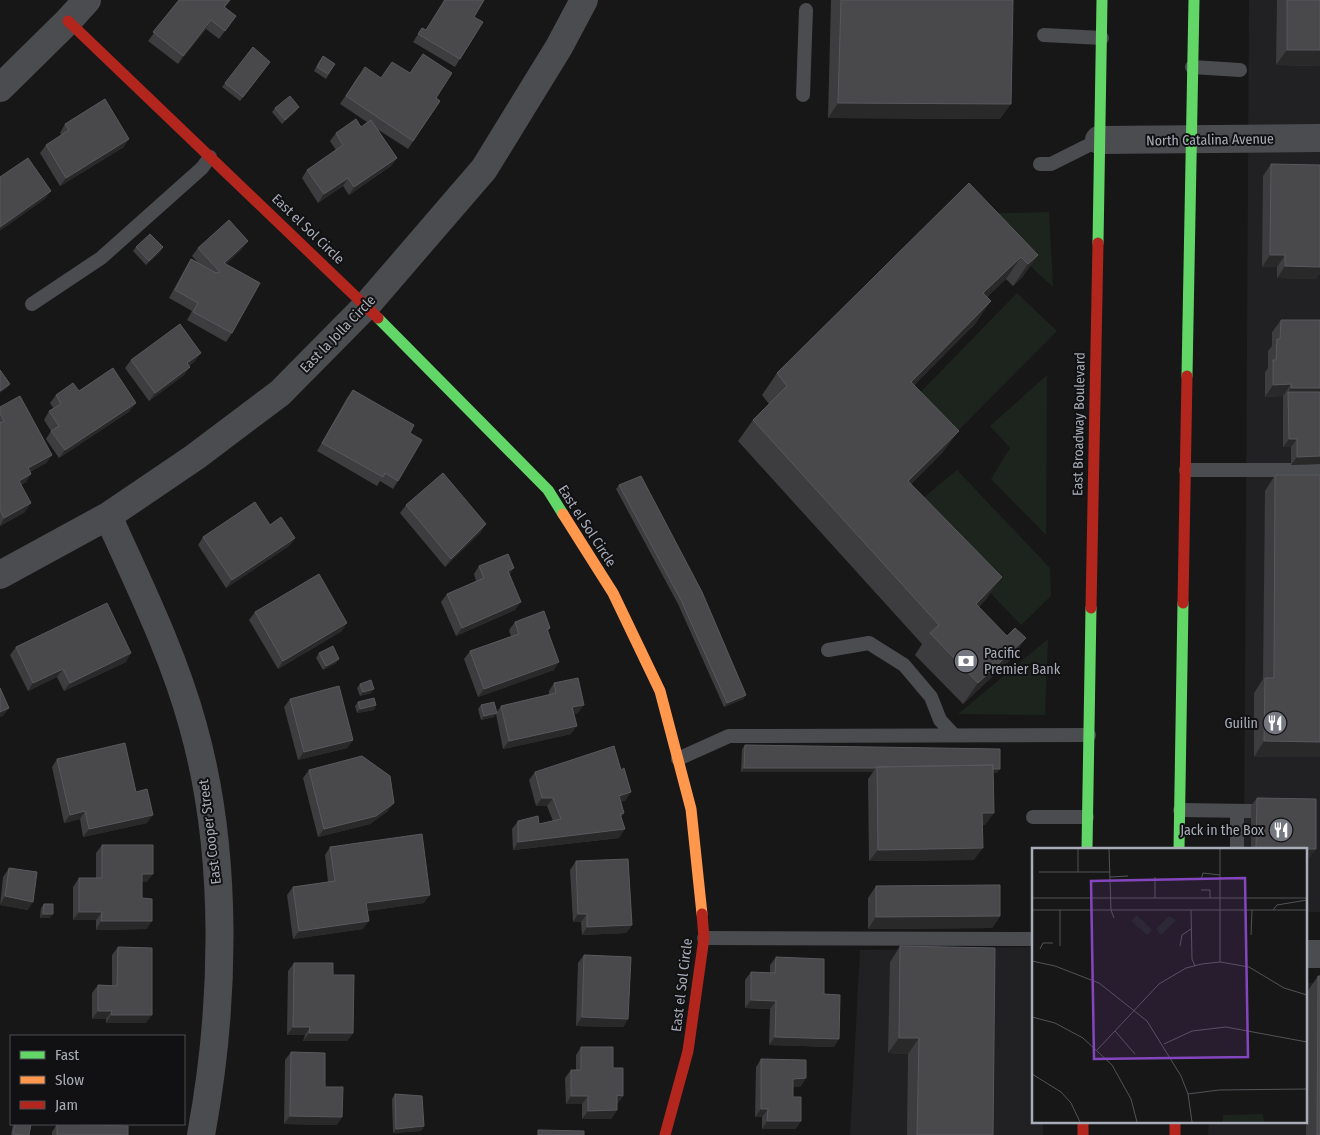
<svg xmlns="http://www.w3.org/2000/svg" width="1320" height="1135" viewBox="0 0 1320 1135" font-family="'Fira Sans Condensed',sans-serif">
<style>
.built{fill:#212123}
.green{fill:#1d241e}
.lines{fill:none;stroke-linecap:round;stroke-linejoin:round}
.lane{stroke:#4b4c50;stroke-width:14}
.street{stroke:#4b4c50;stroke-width:28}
.fast{stroke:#63d668;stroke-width:11}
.slow{stroke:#ff974d;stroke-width:11}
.jam{stroke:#b3261e;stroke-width:11}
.wall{fill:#3d3d3f}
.shaded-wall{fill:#29292a}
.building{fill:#49494c;stroke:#58595d}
.labels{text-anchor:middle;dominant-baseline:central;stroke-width:4;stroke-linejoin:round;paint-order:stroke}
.street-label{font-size:14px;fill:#a8adb8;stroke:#111113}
.poi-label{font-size:14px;fill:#a8adb8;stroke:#111113;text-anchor:end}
.inset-road{fill:none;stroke:#515357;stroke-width:1}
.view{fill:#8446be;fill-opacity:0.15;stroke:#8446be;stroke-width:2.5}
.inset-edge{fill:none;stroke:#a8adb8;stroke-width:2.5}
</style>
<rect width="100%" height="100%" fill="#171717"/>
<path class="built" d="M1249,0H1320V912H1306V849H1244Z
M1034,947V1121H1043V1135H850L860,950Z
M1306,983H1320V1135H1208L1209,1121H1306Z"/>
<path class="green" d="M1049,212L1053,287L974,214Z
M1017,293L1057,331L947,442L908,405Z
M1047,375L1046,535L991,479L1010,448L990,426Z
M957,470L1050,568L1051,596L1021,625L910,509Z
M1048,639L1045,715L958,714Z"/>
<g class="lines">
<path class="lane" d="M1044,35L1102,38
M1192,67L1240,70
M803,95L806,10
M1040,164H1051L1099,140
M32,304L101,258L202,168L210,157
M1186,470H1320
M828,650L869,643L904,665L931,697L940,720L953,734
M678,759L729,736L1089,735
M1180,810L1251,811
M1237,811V849
M1033,817H1087
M704,938L1034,939"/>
<path class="street" d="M0,88L68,21L87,0
M1099,140L1320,138
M108,516C139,585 173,653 193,726C229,854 225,1006 201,1135
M0,575L108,516L195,457L280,393L366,306L484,169L559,47L584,0
M1306,954H1320"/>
<path class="fast" d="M1098,243L1102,0
M378,318L548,490L563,514
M1187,376L1194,0
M1087,849L1091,608
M1179,849L1183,603"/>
<path class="slow" d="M563,514L613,593L660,691L691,809L702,914"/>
<path class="jam" d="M68,21L378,318
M1183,603L1187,376
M1091,608L1098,243
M1083,1121V1135
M1175,1121V1135
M665,1135L688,1051L704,938L702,914"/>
</g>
<path class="wall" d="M179,0H230L225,7L236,16L219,39L206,29L178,64L148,41Z
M444,0H484L474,17L460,59L455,67L413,42L422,28L426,30Z
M831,0H1013L1000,119L828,118Z
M1277,0H1320V66L1276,65Z
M320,60L335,64L326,79L314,71Z
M270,62L240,101L222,87L225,83Z
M359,75L381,78L436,98L440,101L408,149L377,129L397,158L391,166L349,195L343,186L318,203L302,178L307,170L336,150L330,141L336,133L361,127L367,122L340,104Z
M275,108L296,111L282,124L272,112Z
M65,124L124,147L60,186L40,153L46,145L61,135L60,133Z
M1271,164L1316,279L1277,278V267H1262L1263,176Z
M969,183L1038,255L1023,276L1013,286L1006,279L987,297L976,323L914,385L943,452L911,484L987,598L979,607L1011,659L963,704L915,655L922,644L738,441L753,420L769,404L762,395L777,373Z
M136,247H163L160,252L146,265L133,251Z
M198,248L242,249L226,264L232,333L226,342L187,320L192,311L169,298L186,267L191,259L198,263L192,256Z
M1281,320L1320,464L1291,465V447H1283V396L1265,397V372L1268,368V351L1272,346V332Z
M131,360L195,361L189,366L184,375L149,401L125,368Z
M353,390L410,433L398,481L393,489L380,481L377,486L317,451L347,398Z
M79,391L130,411L59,458L46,439L51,431L44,420L49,411L54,409L50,403L56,395Z
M0,407L52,455L46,463L30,472L26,482L21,485L25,512L0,526Z
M1275,475H1320V757H1254V693L1263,679L1265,491Z
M619,485L746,695L743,699L724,707L678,604L616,489Z
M406,505L481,532L445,567L400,513Z
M270,525L295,538L289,546L226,588L198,545L203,537Z
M479,566L509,575L515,610L456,636L441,602L447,594L476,581L474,574Z
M255,612L342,631L278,669L249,620Z
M515,622L550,628L548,631L554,670L478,697L464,659L470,651L511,636L509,630Z
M16,647L126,662L64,691L57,677L28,691L10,655Z
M319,653L336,663L323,670L316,658Z
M554,683L578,713L574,714L571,734L503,749L496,714L494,717L481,720L478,709L481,705L496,713L501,706L549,695V691Z
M360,684L371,693L360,696L357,688Z
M290,699L353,740L347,748L298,760L284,707Z
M358,702L376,705L374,710L357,713L355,706Z
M745,745L997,773H993L985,825H982L974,860L869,861L868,779L873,772H741L742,749Z
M57,759L136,792L147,823L83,837L80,819L64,823L52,767Z
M309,770L388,811L370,824L318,837L303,778Z
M535,772L626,800L621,802L624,813L621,817L619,838L513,850L512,829L518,821L539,824L553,821L547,806H536L529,780Z
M1257,798L1316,849L1310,857L1306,849H1251V806Z
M102,845L147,882H142V898L147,929L96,930V920H73V887L79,878H96V853Z
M330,847L424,903L367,911L363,929L293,939L287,895L293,887L328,882L325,855Z
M576,861L632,925L626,933L582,935L581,922H573L570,870Z
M9,868L28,910L0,905L3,877Z
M876,886L1000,916L992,928L868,929V898Z
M44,904L50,918H40L41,908Z
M900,946L993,1135H907L908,1054L888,1053L890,962Z
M118,947L146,1023H106V1019H92V993L98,985L112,986V955Z
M584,955L628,1019L623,1027L576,1026L578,963Z
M776,957L824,994L834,1047L769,1045L770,1009L745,1008V980L751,972L770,973V965Z
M294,963L333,975L353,1033L347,1041H303L305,1035H287L288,971Z
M1318,976L1320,1135H1306L1307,992Z
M581,1047L623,1096L617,1104V1110L611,1119H582V1104H566L565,1078L571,1070H576V1055Z
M291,1052L337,1125L284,1124L285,1060Z
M761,1059L806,1078L800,1087H793V1097L796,1129H762V1117H755L756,1067Z
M395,1094L424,1126L421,1131L393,1133L392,1099Z
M13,1124H31L29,1135H11Z
M57,1124L128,1135H52V1132Z"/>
<path class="shaded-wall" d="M211,20L206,29L178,64L183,56Z
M1287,50H1320V66L1276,65Z
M838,103L1011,104L1000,119L828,118Z
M299,107L296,111L282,124L285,120Z
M129,139L124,147L60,186L66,178Z
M397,158L391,166L349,195L354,187Z
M348,178L343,186L318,203L324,194Z
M51,191L45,199L0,231V227Z
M248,241L242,249L218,271L224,263Z
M163,247L160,252L146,265L149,261Z
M1038,255L1023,276L1013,286L1028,264Z
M1270,255H1285L1277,267H1262Z
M1021,257L1006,279L968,315L983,293Z
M1285,266L1320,267V274L1316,279L1277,278Z
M991,301L976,323L896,404L911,382Z
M201,353L195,361L181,371L187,363Z
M190,367L184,375L149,401L155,393Z
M10,384L7,388L0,393V391Z
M1291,384L1283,396L1265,397L1273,385Z
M1291,388H1320V400L1288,392L1282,400Z
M136,403L130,411L59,458L65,450Z
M959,431L943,452L893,502L908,481Z
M1289,439H1297L1291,447H1283Z
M52,455L46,463L22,476L28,468Z
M1320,456V464L1291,465L1297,457Z
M31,474L26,482L13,489L19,481Z
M31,503L25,512L0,526L4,518Z
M486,524L481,532L445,567L451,559Z
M295,538L289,546L226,588L232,580Z
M514,568L509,576L508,571Z
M1002,577L987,598L961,626L976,604Z
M521,602L515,610L456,636L462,628Z
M347,623L342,631L278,669L283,661Z
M1026,638L1011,659L963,704L978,683Z
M131,653L126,662L64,691L70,683Z
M339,659L336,663L323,670L326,666Z
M559,662L554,670L478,697L484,689Z
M63,669L57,677L28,691L33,683Z
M374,689L371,693L360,696L363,692Z
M746,695L743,699L724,707L727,703Z
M376,705L374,710L357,713L360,709Z
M584,705L578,713L567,716L572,707Z
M9,708L3,716L0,717V712Z
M497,713L494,717L481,720L484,716Z
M577,726L571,734L503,749L509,741Z
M353,740L347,748L298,760L304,752Z
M1264,741L1320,742V757H1254Z
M744,768H876L873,772H741Z
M1000,769L997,773L877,772Z
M631,792L626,800L613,804L619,796Z
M542,798H553L547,806H536Z
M394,803L388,811L370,824L318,837L324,829Z
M85,811L80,819L64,823L70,815Z
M982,813H994L985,825H973Z
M153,815L147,823L83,837L89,829Z
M625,829L619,838L513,850L518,842Z
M983,848L974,860L869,861L878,850Z
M1306,849H1316L1310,857H1306Z
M142,874H153L147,882H136Z
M430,895L424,903L361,912L366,903Z
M5,896L33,902L28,910L0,905Z
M79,912H102L96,920H73Z
M43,914H53L50,918H40Z
M578,914H587L581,922H573Z
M1000,916L992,928L868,929L876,917Z
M101,921H152L147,929L96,930Z
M369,921L363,929L293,939L299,931Z
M632,925L626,933L582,935L587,927Z
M751,1000L776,1001L770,1009L745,1008Z
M98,1011H112L106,1019H92Z
M111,1015H152L146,1023H106Z
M582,1017L628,1019L623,1027L576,1026Z
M293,1027H310L305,1035H287Z
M309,1033H353L347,1041H303Z
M775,1037L839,1039L834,1047L769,1045Z
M899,1038H919L908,1054L888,1053Z
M806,1078L800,1087H788L793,1079Z
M617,1095L623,1096L617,1104H611Z
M571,1096H588L582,1104H566Z
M761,1109H768L762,1117H755Z
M617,1110L611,1119H582L588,1111Z
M290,1116L342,1117L337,1125L284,1124Z
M767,1121H801L796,1129H762Z
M424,1126L421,1131L393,1133L396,1129Z"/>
<path class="building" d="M179,0H230L224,7L236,16L225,31L211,20L183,56L153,32Z
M445,0H484L474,17L483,22L460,59L418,34L422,28L426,30Z
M841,0H1013L1011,104L838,103Z
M1287,0H1320V50H1287Z
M253,47L270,62L243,97L225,83Z
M423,54L452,73L436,98L440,101L413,141L346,96L365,67L381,78L392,62L410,73Z
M323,56L335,64L328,74L317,67Z
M290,96L299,107L285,120L275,108Z
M105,99L129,139L66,178L46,145L69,130L65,124Z
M356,119L361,127L371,120L397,158L354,187L348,178L324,194L307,170L343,145L336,133Z
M28,158L51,191L0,227V177Z
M1271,164L1320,165V267L1285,266V255H1270Z
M969,183L1038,255L1028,264L1021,257L983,293L991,301L911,382L959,431L908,481L1002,577L976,604L1007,636L1015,628L1026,638L978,683L930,633L939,625L753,420L787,386L777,373Z
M229,220L248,241L224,263L260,283L232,333L193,312L198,303L175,290L191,259L216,273L220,272L198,248Z
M150,234L163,247L149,261L136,247Z
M1281,320H1320V388H1291V384L1273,385V360H1276L1277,339H1280Z
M180,324L201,353L187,363L190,367L155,393L131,360Z
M113,368L136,403L65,450L51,431L59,426L49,411L61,404L56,395L73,383L79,391Z
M0,370L10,384L0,391Z
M353,390L414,425L410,433L422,440L398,481L385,473L383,477L322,443Z
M1288,392H1320V456L1297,457V439H1289Z
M20,396L52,455L28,468L31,474L19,481L31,503L4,518L0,510V423L4,421L0,413V407Z
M443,473L486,524L451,559L406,505Z
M1275,475H1320V742L1264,741L1265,678H1274Z
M641,476L702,592L746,695L727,703L681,600L619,485Z
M255,502L270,525L281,517L295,538L232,580L203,537Z
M508,554L514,568L508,571L521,602L462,628L447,594L484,578L479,566Z
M319,574L347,623L283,661L255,612Z
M107,603L131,653L70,683L63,669L33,683L16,647Z
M544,611L550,628L547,629L559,662L484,689L470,651L519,634L515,622Z
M333,646L339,659L326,666L319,653Z
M578,678L584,705L572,707L577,726L509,741L501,706L556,693L554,683Z
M371,680L374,689L363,692L360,684Z
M339,686L353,740L304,752L290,699Z
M0,688L9,708L0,712Z
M374,698L376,705L360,709L358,702Z
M494,702L497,713L484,716L481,705Z
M125,743L136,792L147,789L153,815L89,829L85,811L70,815L57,759Z
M745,745L1000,749V769H993V765L877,767L876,768H744Z
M614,746L621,770L624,768L631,792L619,796L624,813L620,814L625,829L518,842V821L538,816L539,824L561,819L553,798H542L535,772Z
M362,756L390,776L394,803L376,816L324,829L309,770Z
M993,765L994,813H982L983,848L878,850L877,767Z
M1257,798L1316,799V849H1256Z
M422,834L430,895L366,903L369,921L299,931L293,887L335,881L330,847Z
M102,845H153V874H142V898L152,899V921H101L102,912H79V878H102Z
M628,859L632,925L587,927V914H578L576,861Z
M9,868L37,872L33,902L5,896Z
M1000,885V916L876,917V886Z
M44,904H53V914H43Z
M900,946L995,948L993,1135H917L919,1038H899Z
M118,947L152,948V1015H111L112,1011H98V985L117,986Z
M584,955L631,957L628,1019L582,1017Z
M776,957L824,959V994L840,995L839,1039L775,1037L776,1001L751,1000V972L775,973Z
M294,963H333V975H354L353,1033H309L310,1027H293Z
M1318,976H1320V1135H1317Z
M581,1047H613V1068H623V1096L617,1095V1110L588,1111V1096H571V1070H581Z
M291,1052L325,1053V1087H343L342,1117L290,1116Z
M761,1059L806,1060V1078L793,1079V1097H801V1121H767L768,1109H761Z
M395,1094L422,1096L424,1126L396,1129Z
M15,1124H31L29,1135H21L13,1134Z
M57,1124L128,1126V1135H57Z
M538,1130L584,1131V1135H538Z"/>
<defs>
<g id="bank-disc" transform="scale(1.25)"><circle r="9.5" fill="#757880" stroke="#111113"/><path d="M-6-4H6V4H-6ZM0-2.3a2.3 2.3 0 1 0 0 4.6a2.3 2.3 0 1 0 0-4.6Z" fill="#fff"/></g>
<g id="restaurant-disc" transform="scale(1.25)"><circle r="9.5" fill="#757880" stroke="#111113"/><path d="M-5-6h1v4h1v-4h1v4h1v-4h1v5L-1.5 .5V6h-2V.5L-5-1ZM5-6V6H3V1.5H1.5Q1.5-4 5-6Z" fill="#fff"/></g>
</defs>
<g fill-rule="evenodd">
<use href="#bank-disc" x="966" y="661"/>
<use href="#restaurant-disc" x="1275" y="723"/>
<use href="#restaurant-disc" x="1281" y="830"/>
</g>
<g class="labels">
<g class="street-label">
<text transform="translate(1210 140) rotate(-1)">North Catalina Avenue</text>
<text transform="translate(308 229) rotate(44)">East el Sol Circle</text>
<text transform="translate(338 334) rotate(-46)">East la Jolla Circle</text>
<text transform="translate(1079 424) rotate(-89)">East Broadway Boulevard</text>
<text transform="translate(587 526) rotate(57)">East el Sol Circle</text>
<text transform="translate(210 832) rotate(-97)">East Cooper Street</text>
<text transform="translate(682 985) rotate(-83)">East el Sol Circle</text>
</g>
<g class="poi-label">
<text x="984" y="653" text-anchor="start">Pacific<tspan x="984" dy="16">Premier Bank</tspan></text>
<text x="1258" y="723">Guilin</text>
<text x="1264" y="830">Jack in the Box</text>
</g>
</g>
<g transform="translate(1032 848)">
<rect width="275" height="275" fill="#171717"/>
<path d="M105,67L120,82L115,87L99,73ZM137,68L144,72L129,87L124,81ZM231,266L232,274H191V267Z" fill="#1d241e"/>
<path class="inset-road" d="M77,1L79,62L82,70M7,24H78M46,24V1M78,29L96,28M123,29V50M169,32L171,25L188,27M169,42H178V50M0,50H275M0,62H275M159,62L160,111L163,118M241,62L245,57L275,52M219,87L220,62M28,98V62M148,98L150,87L159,81M8,101L11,95H21M0,113L23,118L67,135L115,173L149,228L156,246L160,274M188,114V1M0,169L23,175L51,190L80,217L99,251L105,274M83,183L103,206M132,196L160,183L194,179L275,194M65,202L127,136L154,120L170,116L188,114L217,119L252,140L275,147M0,226L29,244L39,255L48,274M156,246L187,242L275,241"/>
<path class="view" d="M213,30L216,209L62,211L59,33Z"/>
<rect width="275" height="275" class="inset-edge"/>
</g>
<rect x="10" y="1035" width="175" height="90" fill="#111113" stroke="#4d4f55"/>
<rect x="20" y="1051" width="25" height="8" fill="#63d668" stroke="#4d4f55"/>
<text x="55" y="1060" font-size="15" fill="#a8adb8">Fast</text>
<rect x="20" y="1076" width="25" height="8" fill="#ff974d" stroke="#4d4f55"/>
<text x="55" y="1085" font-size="15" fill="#a8adb8">Slow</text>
<rect x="20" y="1101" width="25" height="8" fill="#b3261e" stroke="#4d4f55"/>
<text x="55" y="1110" font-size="15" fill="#a8adb8">Jam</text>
</svg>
